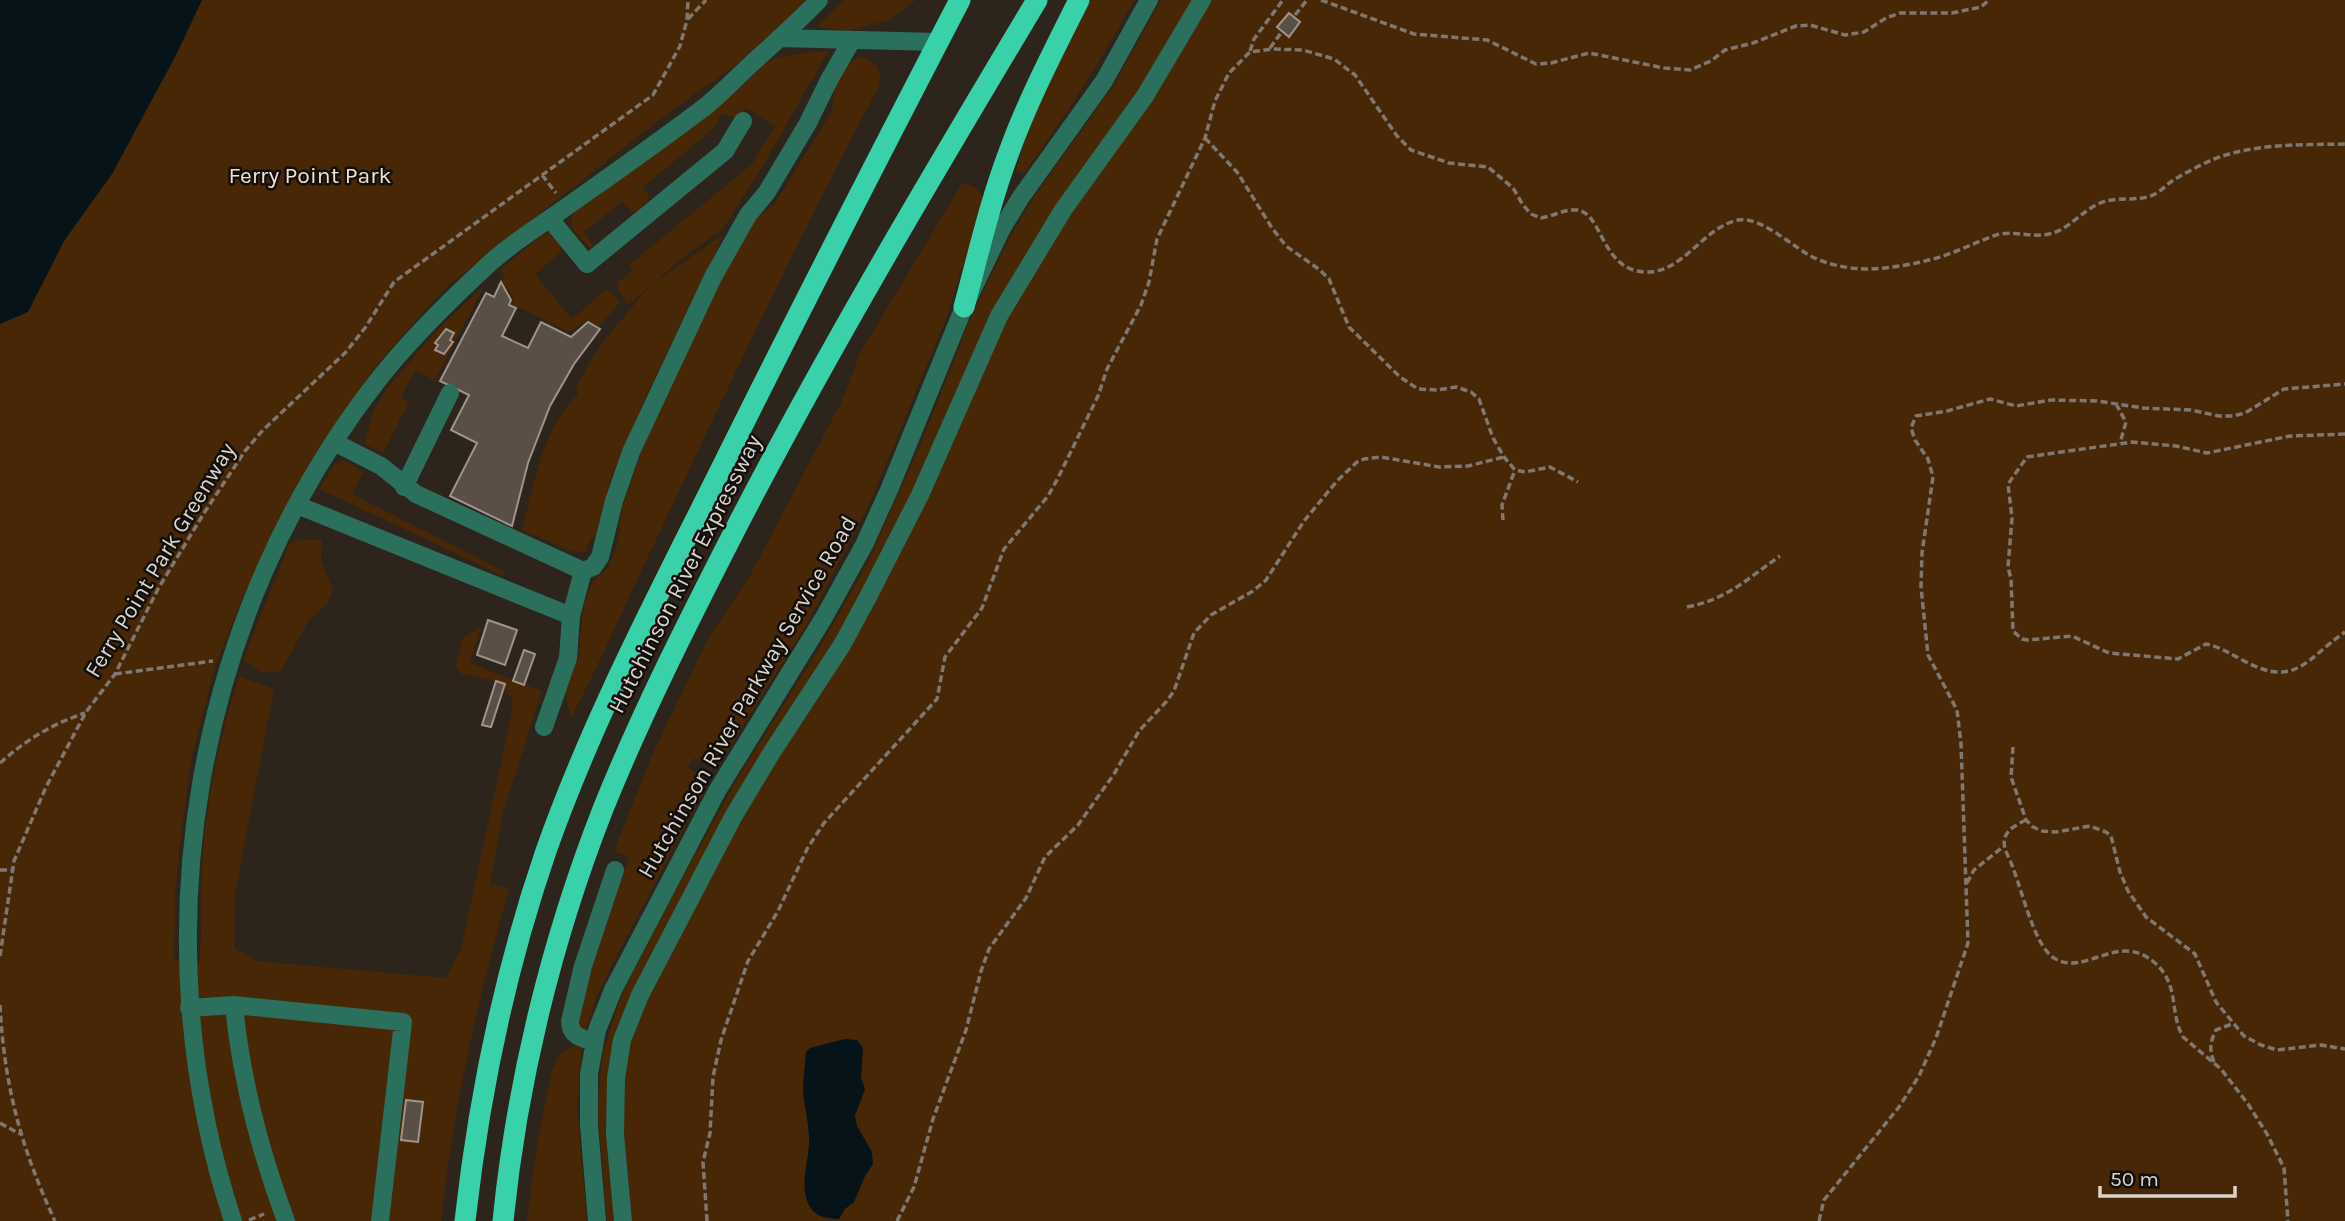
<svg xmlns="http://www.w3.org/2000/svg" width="2345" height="1221" viewBox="0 0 2345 1221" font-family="Karla,sans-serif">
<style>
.green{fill:#472706}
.water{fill:#061319}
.building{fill:#5a4f46;stroke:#a0948a;stroke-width:2}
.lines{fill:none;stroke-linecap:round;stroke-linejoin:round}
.path{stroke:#7f7770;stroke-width:3.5;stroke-dasharray:7 3.5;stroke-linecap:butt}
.minor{stroke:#2a705c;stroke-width:18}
.highway{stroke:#38d1a9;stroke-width:21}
.labels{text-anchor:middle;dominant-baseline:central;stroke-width:5;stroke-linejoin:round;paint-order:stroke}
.park-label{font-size:23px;fill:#f2e0d1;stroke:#120e0b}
.street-label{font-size:23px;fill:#dad3ce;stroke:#120e0b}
</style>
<rect width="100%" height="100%" fill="#2d241c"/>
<path class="green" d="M176,0H809L732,68L660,119L445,288L374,368L311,460L243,597L215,667L191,760L181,835L175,896L174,960L199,963C203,927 200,888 203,850C208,791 221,732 239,676L274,689L235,894L234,948L256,961L446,978L461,948L511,716L512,698L492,680L461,674L456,666L463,637L481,627L470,663L542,691L503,812L490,884L509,889C478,998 453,1108 441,1221H0V293Z
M844,0H916L889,20L847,31L817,27Z
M1093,0H1134C1101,61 1065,118 1024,173L1016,171L1026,135L1061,50L1085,5Z
M1161,0H2345V1221H607L598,1113L599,1090L603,1051L620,999L662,915L735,782L821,645L868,562L923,438L973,312L1009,239L1035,195L1114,85Z
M829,50L764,164L723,229L681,259L651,285L724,234L643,403L610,480L595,539L590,538L586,552L572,551L522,530C534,484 543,428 578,394L576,385L602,343L648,288L628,304L617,290L618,282L633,270L629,265L752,164L775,126L746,108C737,117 734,119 722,113L713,129L643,187L650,198L636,212L631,211L623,201L584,232L593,244L592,248L589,247C576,232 565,229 575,209L730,94L766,63L778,57Z
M859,57C876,60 883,69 879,86C800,235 728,387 656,540C627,599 602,660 571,718L565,692L578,657L584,604L592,583L608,567L617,546L622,507L646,439L728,266L757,217L774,205L832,111L835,86L846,64Z
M963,182L976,188L984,199L946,319L870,503L807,624L716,769L694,758L687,767L709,781L616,957L598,994L585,1032L578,1023V1010L620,878L630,858L614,851L654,751L709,637L747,581L844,397L858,357Z
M551,233L562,245L560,253L535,274L572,319L606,290L611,292L620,303L599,326L587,320L569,332L512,304L514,300L502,280L505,276L500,270L542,235Z
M484,286L435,380L415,371L401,397L409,402L383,453L364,444L373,411L388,387L440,327Z
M344,460L363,472L352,494L505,572L502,575L319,489L335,464Z
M301,540H322L321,561L333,590L327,604L309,620L280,673L263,672L243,660L290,543Z
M577,1044L582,1046L577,1108L587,1221H527L537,1144L552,1071L559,1054Z"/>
<path class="water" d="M0,0H202L176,55L112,174L64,241L28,312L0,324Z
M845,1039L857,1040L863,1048L861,1077L865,1089L855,1116L857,1126L872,1152L873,1164L865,1176L854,1202L845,1209L839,1219C826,1219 813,1216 808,1203C800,1184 808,1163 809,1144C810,1126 804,1108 803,1090C803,1078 805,1065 806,1052L810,1048Z"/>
<path class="building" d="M1289,13L1300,22L1289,37L1277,27Z
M501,282L511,300L509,305L516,308L502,336L528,348L541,322L571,337L588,322L600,329L574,364L550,406L528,463L512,526L450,496L477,443L451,430L469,395L440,381L486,293L494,297Z
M446,329L454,333L450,340L453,342L444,354L435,350L438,345L435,343Z
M488,620L517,630L505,665L477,655Z
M524,650L535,654L524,685L513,681Z
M496,681L505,684L491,727L482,725Z
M406,1100L423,1102L418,1142L401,1140Z"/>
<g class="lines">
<path class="path" d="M1321,0L1414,34L1487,40L1536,64L1551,63L1589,53L1664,68L1690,70L1711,61L1725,50L1753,43L1796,26L1810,25L1845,35L1864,32L1886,18L1900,13H1952L1981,7L1989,0
M1295,15L1307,0
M688,19L706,0
M1270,48L1281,33
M1250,51L1254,39L1283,0
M1205,138L1237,172L1272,228L1286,246L1320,270L1329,279L1349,327L1400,377L1418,389L1437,390L1456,387L1471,392L1479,399L1493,438L1504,457L1515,470L1525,472L1550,467L1578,482
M542,175L556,193
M2116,404L2126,422L2120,443
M2345,434L2290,436L2207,453L2176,446L2132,442L2027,457L2008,484L2012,518L2008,567L2011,579L2013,631L2022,639L2028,640L2072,636L2109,653L2178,659L2206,644C2221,647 2232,655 2246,662C2296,688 2306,659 2345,632
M1503,520L1502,505L1515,470
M1687,607C1728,599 1747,579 1780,556
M115,674L213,661
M2013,747L2011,777L2026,820L2033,827L2042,831L2056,832L2090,826L2106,832L2111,836L2120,872L2128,891L2146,917L2195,954L2216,1002L2244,1036L2261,1045L2277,1050L2321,1045L2345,1049
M0,763C26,740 52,724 85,713
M2026,820C2009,828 1998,836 2008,856C2021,882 2032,944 2054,958C2086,978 2117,930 2155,963C2180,985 2169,1012 2183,1037L2221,1069L2248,1104L2267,1134L2284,1168L2288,1221
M0,870H13
M1967,883L1974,870L2004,846
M0,956L14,861L46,787L86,712L115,674L158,589L204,513L245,451L263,430L345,353L365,328L394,282L653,95L680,46L687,20L688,0
M0,1005C4,1085 21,1148 55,1221
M2214,1062C2209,1050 2210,1042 2216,1030L2232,1024
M0,1123L20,1134
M249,1220L264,1214
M707,1221L703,1162L710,1133L713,1077L721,1040L748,961L778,911L807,849L824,823L937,699L945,657L982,608L1004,549L1048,496L1058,478L1098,396L1107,369L1141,305L1149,282L1157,239L1205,138L1215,101L1229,73L1250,52L1272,49L1303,50L1334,59L1355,75L1397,136L1411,150L1449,163L1488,167L1513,188L1523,205L1531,214L1541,218C1554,216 1564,209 1577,210C1601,212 1601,263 1637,271C1681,280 1700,228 1738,220C1763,216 1795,250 1817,259C1834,266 1851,269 1869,269C1892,268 1915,264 1937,258C1957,252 1976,242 1996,235C2014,230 2031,238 2049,234C2068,230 2081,212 2098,204C2116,195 2138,203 2155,194C2161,191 2166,185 2172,181C2185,173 2200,165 2214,159C2256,143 2301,145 2345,144
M897,1221L914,1187L933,1119L966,1030L981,971L989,949L1026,898L1045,857L1078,825L1114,774L1139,731L1166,702L1174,691L1194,633L1211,615L1253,591L1266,580L1304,521L1337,481L1357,462L1364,459L1381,457L1439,467L1468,466L1504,457
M1819,1221L1824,1200L1899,1107L1919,1076L1936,1038L1968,943L1961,744L1957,710L1928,655L1921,587L1922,553L1933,477L1928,459L1915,440L1911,428L1916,416L1947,411L1990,399L2016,406L2051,400L2097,401L2143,408L2191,410L2219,416H2233L2245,413L2284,389L2345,384"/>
<path class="minor" d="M779,38L938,42
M550,219L587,264L725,151L743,121
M334,442L381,466L416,494L583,571L593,567L600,557L614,501L631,452L713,277L748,215L767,192L808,123L829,80L852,40
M404,487L450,393
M297,505L571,616
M544,727L568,658L571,616L583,571
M234,1005C241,1079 260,1151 286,1221
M189,1008L234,1005L403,1022L380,1221
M594,1042C581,1038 570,1036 570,1021L583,966L615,870
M233,1221C139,938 194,615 378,380C411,338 451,299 490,263C512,243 538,227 562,210C610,176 659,142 706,106C721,94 735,79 749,66C773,44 797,23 819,0
M597,1221L589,1125V1074L597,1030L613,990L717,791L823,619L864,545L889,490L964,307L1002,228L1021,197L1104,81L1149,0
M623,1221L615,1134L616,1078L622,1040L640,995L733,817L772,752L842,645L869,595L920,495L999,316L1063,210L1145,96L1202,0"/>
<path class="highway" d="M964,307C978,255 990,202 1009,152C1028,100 1054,50 1079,0
M465,1221C479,1096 505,970 546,851C594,715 663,586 727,457C803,304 881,152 960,0
M503,1221C517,1081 552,939 603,809C642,712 689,620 736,528C829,348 933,174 1037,0"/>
</g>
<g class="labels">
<g class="park-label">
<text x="310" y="175">Ferry Point Park</text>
</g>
<g class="street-label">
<text transform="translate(160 560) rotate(-59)">Ferry Point Park Greenway</text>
<text transform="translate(685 574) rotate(-63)">Hutchinson River Expressway</text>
<text transform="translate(747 697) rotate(-60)">Hutchinson River Parkway Service Road</text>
</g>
</g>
<path d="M2100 1186v10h135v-10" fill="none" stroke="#dad3ce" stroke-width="3.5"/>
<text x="2110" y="1186" font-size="21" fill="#dad3ce" stroke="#120e0b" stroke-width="5" paint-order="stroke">50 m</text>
</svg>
